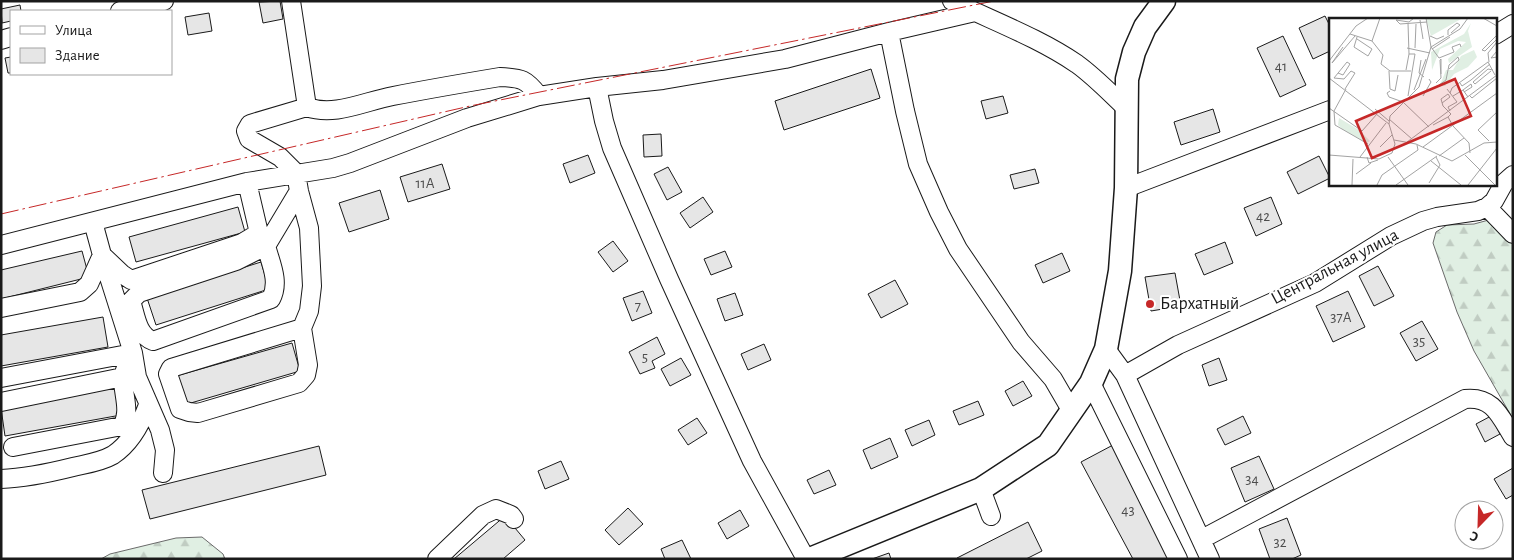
<svg xmlns="http://www.w3.org/2000/svg" width="1514" height="560" viewBox="0 0 1514 560" font-family="'Alegreya Sans',sans-serif">
<style>
.forest{fill:url(#forest-firs);stroke:#6a6a6a}
.building{fill:#e6e6e6;stroke:#1a1a1a}
.lines{fill:none;stroke-linecap:round;stroke-linejoin:round}
.minor-casing{stroke:#1a1a1a;stroke-width:20}
.major-casing{stroke:#1a1a1a;stroke-width:25}
.minor{stroke:#fff;stroke-width:18}
.major{stroke:#fff;stroke-width:22}
.power{stroke:#c62828;stroke-width:1;stroke-dasharray:18 4 2.5 4;stroke-linecap:butt}
.poi-dot{fill:#c62828;stroke:#fff;stroke-width:2}
.labels{text-anchor:middle;dominant-baseline:central;stroke-width:4;stroke-linejoin:round;paint-order:stroke}
.number-label{font-size:15px;fill:#4d4d4d}
.street-label{font-size:18px;fill:#1a1a1a;stroke:#fff}
.poi-label{font-size:18px;fill:#1a1a1a;stroke:#fff;text-anchor:start}
.inset-road{fill:none;stroke:#a3a3a3;stroke-width:1}
.view{fill:#c62828;fill-opacity:0.15;stroke:#c62828;stroke-width:2.5}
.inset-edge{fill:none;stroke:#1a1a1a;stroke-width:2.5}
</style>
<defs>
<pattern id="forest-firs" width="22" height="20" patternUnits="userSpaceOnUse" patternTransform="scale(1.25)"><rect width="22" height="20" fill="#e0efe3"/><path d="M5 1l3.5 6h-7zM16 11l3.5 6h-7z" fill="#c0ccc2"/></pattern>
</defs>
<rect width="100%" height="100%" fill="#fff"/>
<path class="forest" d="M1496,218L1513,237V419L1474,351L1457,312L1433,243L1436,232L1447,225L1474,224Z
M202,537L223,554L225,559H101L110,554L176,538Z"/>
<path class="building" d="M280,1L283,19L263,23L259,2Z
M20,5L21,11H11V21L2,23L1,9Z
M209,13L212,31L188,35L185,17Z
M1325,16L1330,26V51L1313,59L1299,28Z
M1283,36L1306,85L1280,97L1257,48Z
M11,57V73H8L5,58Z
M871,69L880,98L784,130L775,101Z
M1003,96L1008,113L986,119L981,101Z
M1213,109L1220,132L1181,145L1174,122Z
M661,134L662,156L644,157L643,135Z
M588,155L595,173L570,183L563,164Z
M1319,156L1330,178L1298,194L1287,172Z
M442,164L450,189L408,202L400,177Z
M668,167L682,192L667,200L654,174Z
M1035,169L1039,183L1014,189L1010,175Z
M380,190L389,219L349,232L339,203Z
M703,197L713,212L690,228L680,213Z
M1271,197L1282,224L1256,236L1244,208Z
M238,207L245,232L136,262L129,237Z
M613,241L628,261L613,272L598,252Z
M1225,242L1233,263L1204,275L1195,254Z
M82,251L89,277L1,299V270Z
M725,251L732,267L711,275L704,259Z
M1062,253L1070,271L1043,283L1035,265Z
M261,262L269,289L156,325L147,298Z
M1378,266L1394,296L1374,306L1359,276Z
M1175,273L1181,306L1151,311L1145,277Z
M895,280L908,304L881,318L868,294Z
M643,291L652,313L632,321L623,298Z
M1348,291L1365,327L1333,342L1316,306Z
M735,293L743,315L725,321L717,299Z
M103,317L108,347L1,366V335Z
M1422,321L1438,349L1416,361L1400,333Z
M657,337L665,354L652,361L655,368L640,374L629,352Z
M292,343L300,371L184,405L176,376Z
M764,344L771,360L748,370L741,354Z
M681,358L691,375L670,386L661,369Z
M1219,358L1227,380L1209,386L1202,365Z
M1023,381L1032,396L1013,406L1005,391Z
M115,387L121,415L5,436L1,408Z
M978,401L984,415L959,425L953,411Z
M1243,416L1251,433L1225,445L1217,429Z
M1491,416L1500,434L1485,442L1476,424Z
M697,418L707,433L688,445L678,430Z
M929,420L935,435L912,446L905,430Z
M890,438L898,457L871,469L863,450Z
M1113,445L1174,559H1133L1081,462Z
M319,446L326,475L150,519L142,490Z
M1259,456L1274,489L1245,502L1231,468Z
M561,461L569,479L545,489L538,471Z
M1513,468V495L1506,499L1494,479Z
M829,470L836,485L814,494L807,480Z
M628,508L643,524L619,545L605,530Z
M740,510L749,526L727,539L718,523Z
M505,516L525,540L503,559H454Z
M1287,518L1301,555L1292,559H1270L1259,529Z
M1028,522L1042,551L1026,559H958L957,558Z
M682,540L691,559H665L661,549Z
M889,553L891,559H872Z"/>
<g class="lines">
<g class="minor-casing">
<path id="minor" d="M291,1L307,107L250,124L246,131L249,139L280,157L296,173L299,191L309,228L312,286L309,311L302,328L308,365L306,375L299,383L198,413L189,412L180,409L168,374L171,368L302,328
M952,1C993,21 1039,38 1077,64C1095,77 1110,93 1126,108
M120,11L164,1
M889,32L905,111L918,164L939,212L958,249L1021,342L1053,379L1071,410
M1495,35L1513,24
M1,40L11,37
M597,87L604,121L612,148L669,279L752,461L806,559
M307,107C335,117 365,101 393,96C429,89 464,83 500,77C522,78 526,79 539,96
M1126,188L1330,110
M1487,207L1513,234
M1,245L247,182L333,168L350,163L467,118L539,96L597,87L663,80L785,59L889,32L975,12
M266,246L236,261L139,293L131,301C136,316 137,335 153,341L271,299C280,282 271,264 266,246L299,191
M102,255L133,353L137,377L160,430L165,450L163,473
M103,256L122,274L131,280L242,243L257,234L258,229L247,182
M1,308L80,292L89,284L102,255L93,222
M1106,349L1125,375L1210,559
M1125,375L1178,345L1315,283L1391,236L1423,221L1437,217L1478,211L1487,207L1494,201L1504,183L1513,175
M1,378L133,353
M1091,383L1178,559
M1,402L123,377
M13,447L122,426C131,412 123,394 123,379C123,371 129,361 133,353
M1,479C26,478 49,473 73,467C86,464 101,462 113,455C131,443 141,424 148,405
M981,489L991,516
M1202,539L1465,399C1493,396 1500,416 1513,437
M437,559L483,515L496,509L511,515L514,519"/>
</g>
<g class="major-casing">
<path id="major" d="M810,559L981,489L1048,445L1091,383L1106,349L1120,271L1126,188L1127,79L1134,52L1145,27L1164,1"/>
</g>
<use href="#minor" class="minor"/>
<use href="#major" class="major"/>
<path class="power" d="M1,214L470,106L994,1"/>
</g>
<circle class="poi-dot" cx="1150" cy="304" r="5"/>
<g class="labels">
<g class="number-label">
<text x="1281" y="66">41</text>
<text x="425" y="183">11А</text>
<text x="1263" y="216">42</text>
<text x="638" y="306">7</text>
<text x="1341" y="317">37А</text>
<text x="1419" y="341">35</text>
<text x="645" y="357">5</text>
<text x="1252" y="479">34</text>
<text x="1128" y="510">43</text>
<text x="1280" y="542">32</text>
</g>
<g class="street-label">
<text transform="translate(1335 267) rotate(-28)">Центральная улица</text>
</g>
<g class="poi-label">
<text x="1160" y="304">Бархатный</text>
</g>
</g>
<g transform="translate(1329 18)">
<rect width="168" height="168" fill="#fff"/>
<path d="M97,0H132V1L102,18ZM142,5L139,13L143,29L120,45L119,41L137,24L129,23L111,31L103,52L102,34L135,16ZM145,32L148,39L139,49L125,56L116,68L111,67L117,52H124L132,38ZM10,100L30,112L41,123L38,125L13,111L9,107Z" fill="#e0efe3"/>
<path class="inset-road" d="M85,0L80,4L67,2L71,6L98,4M97,0L102,29L110,40L125,34L123,29L131,26L132,29M154,0L168,8M91,2L94,21M79,5L80,36M122,15L131,7L128,5M21,16L43,23L54,37L52,46L61,53H82M119,17V12L128,5M168,17L153,32L156,33L168,21M101,18L108,21L115,18M28,19L25,29L39,38L43,31L28,21M43,23L51,0M14,29L3,45L26,18M78,30L101,35M86,30L87,6M103,31L121,19M168,33L162,40L168,39M92,42L90,55L95,59M0,43L27,8L39,0M160,44L159,35L168,24M77,52L80,36H86L79,78M60,53L61,71M162,53L146,66L144,64L159,51L164,52M0,60L60,106M5,60L18,44L21,46L14,57L9,55M5,60L15,61L22,53L26,55L16,71M107,65L112,60L111,42L112,41V56M131,65L133,68L142,62L161,46M110,67L117,62L120,47L129,39L130,42L120,51M17,71L5,93L6,107L39,126M61,71L66,73L69,57M118,71L128,84L119,89L121,93M85,72L97,41M134,72L142,66L143,69L135,74M61,73L58,75L60,79L74,84L100,109M121,75L123,70L159,44L166,57M94,78L102,64L100,61M124,78L134,72L139,79M141,78L143,80L168,60M113,85L121,79L119,76L112,81L114,88L122,96L119,99L124,108L140,125L141,135M0,90L33,113L48,96M46,91L60,103M60,101L83,121M104,107L119,99M65,122L87,126L123,143L155,125L168,124M160,123L149,112L168,94M78,124L168,57M51,129L63,117M94,129L168,75M0,137L50,141L63,135L66,126L60,106L61,98L90,69L102,29L131,11L139,0M136,137L166,167M110,138L135,120M31,139L57,105M38,139L40,145L49,142M59,139L79,167M102,143L132,167M27,156L42,145M100,165L111,147L107,139M23,167L24,141M48,167L53,157L89,132L88,127M67,167L108,138M139,167L168,130"/>
<path class="view" d="M126,61L142,98L43,140L27,103Z"/>
<rect width="168" height="168" class="inset-edge"/>
</g>
<rect width="1514" height="560" fill="none" stroke="#1a1a1a" stroke-width="5"/>
<rect x="10" y="10" width="162" height="65" fill="#ffffff" stroke="#a3a3a3"/>
<rect x="20" y="26" width="25" height="8" fill="#ffffff" stroke="#a3a3a3"/>
<text x="55" y="35" font-size="15" fill="#1a1a1a">Улица</text>
<rect x="20" y="48" width="25" height="15" fill="#e6e6e6" stroke="#a3a3a3"/>
<text x="55" y="60" font-size="15" fill="#1a1a1a">Здание</text>
<g transform="translate(1479 525) rotate(203)"><circle r="24" fill="#ffffff" stroke="#a3a3a3"/>
<path d="M0-4L9 19L0 12L-9 19Z" fill="#c62828"/>
<text y="-8" font-size="14" font-weight="bold" text-anchor="middle" fill="#1a1a1a">С</text>
</g>
</svg>
